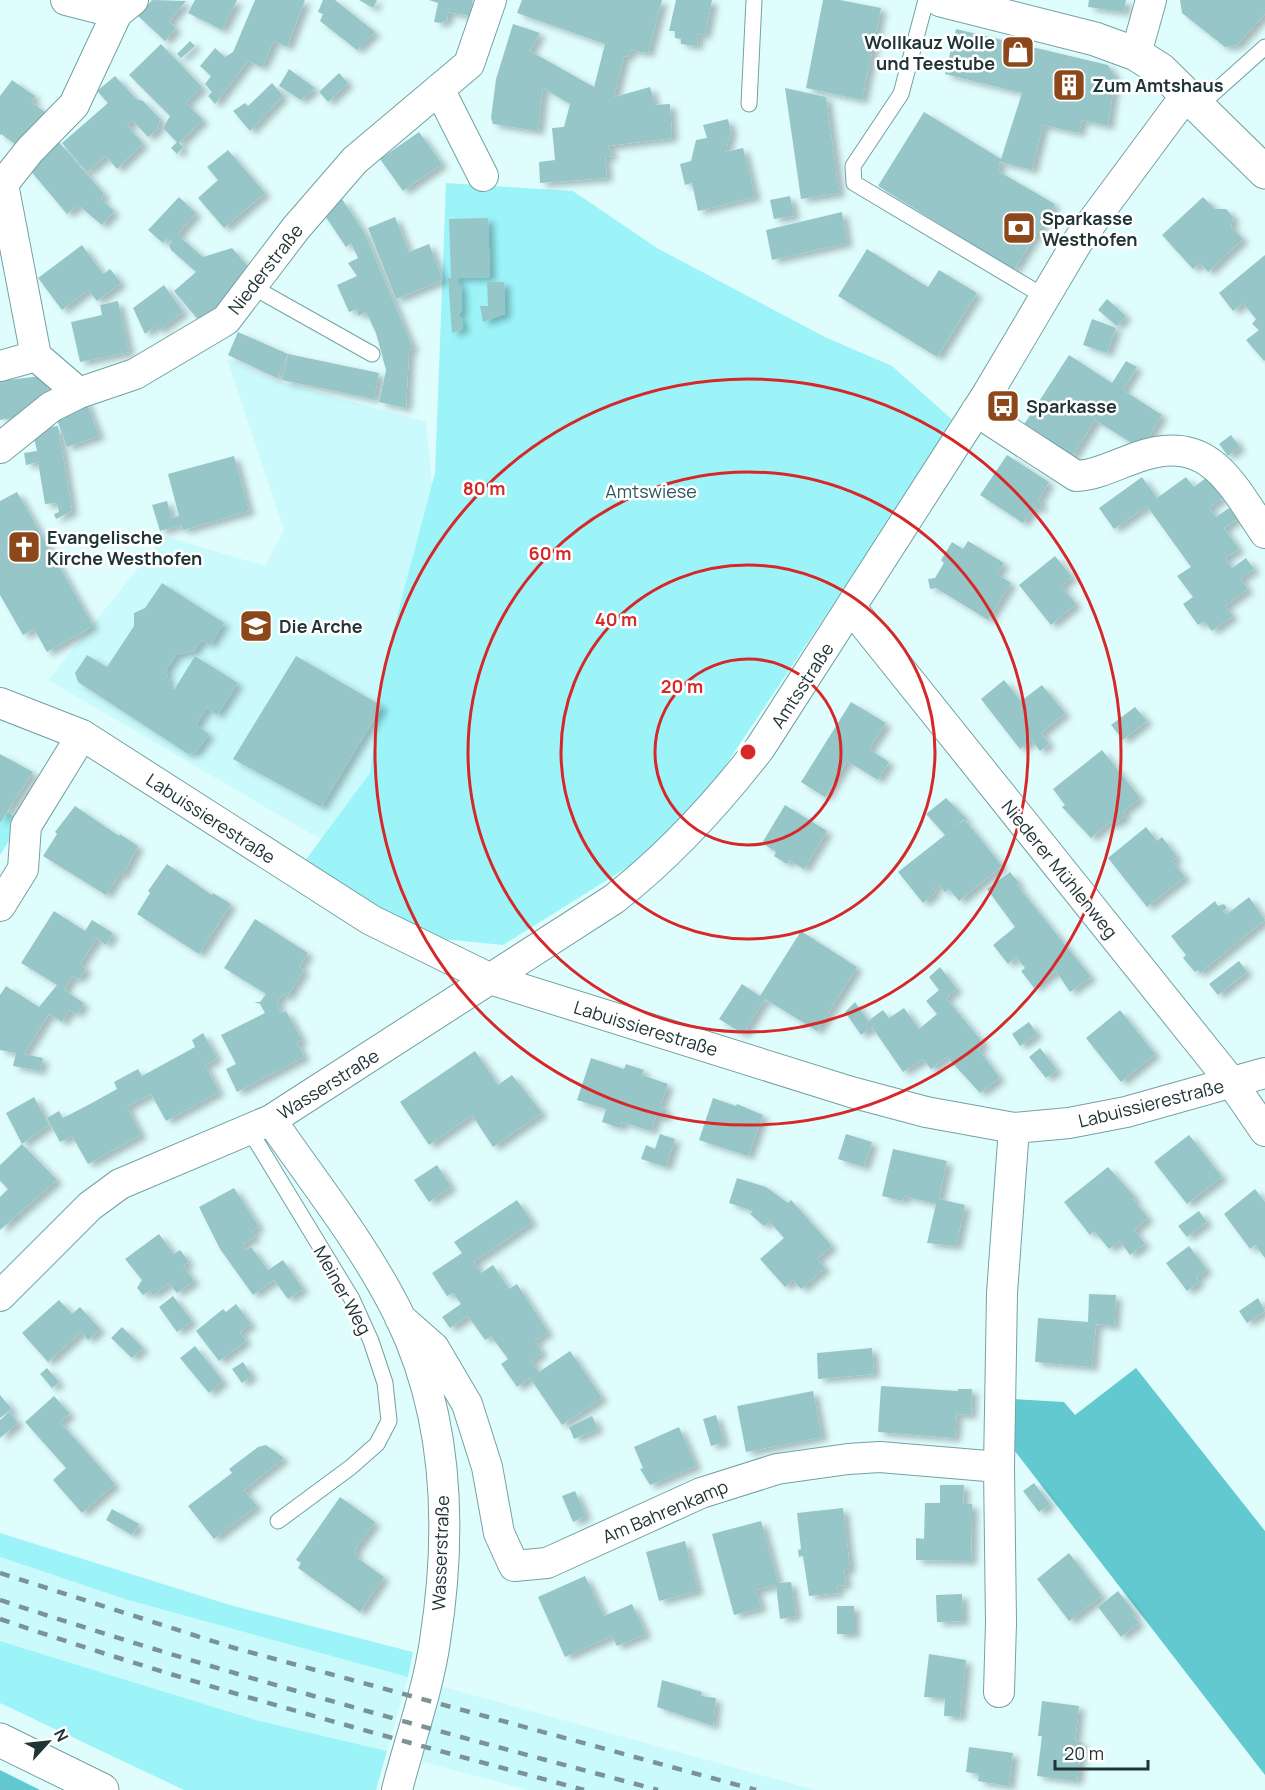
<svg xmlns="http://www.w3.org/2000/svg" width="1265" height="1790" viewBox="0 0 1265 1790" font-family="Manrope,sans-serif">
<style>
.built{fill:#cbfafc}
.green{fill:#9cf4f9}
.forest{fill:#61c9cf}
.building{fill:#97c6c9;filter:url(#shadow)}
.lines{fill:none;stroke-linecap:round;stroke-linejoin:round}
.service-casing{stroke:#73a1a4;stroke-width:17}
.minor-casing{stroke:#73a1a4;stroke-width:32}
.tertiary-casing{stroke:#73a1a4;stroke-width:35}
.secondary-casing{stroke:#73a1a4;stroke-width:35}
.service{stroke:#fff;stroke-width:15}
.minor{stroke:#fff;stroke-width:30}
.tertiary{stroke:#fff;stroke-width:33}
.secondary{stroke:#fff;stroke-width:33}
.rail{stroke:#7b9394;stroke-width:4.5;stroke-dasharray:10 10;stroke-linecap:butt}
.ring{fill:none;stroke:#d62828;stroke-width:3}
.labels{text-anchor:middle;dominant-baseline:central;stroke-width:5;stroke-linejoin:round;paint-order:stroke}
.poi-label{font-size:18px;font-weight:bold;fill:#223536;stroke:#fff;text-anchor:start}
.street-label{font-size:18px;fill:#223536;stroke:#fff}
.park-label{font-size:18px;fill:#2c5a5d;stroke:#fff}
.centre{fill:#d62828;stroke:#fff;stroke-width:3}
.ring-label{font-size:18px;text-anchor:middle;font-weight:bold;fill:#d62828;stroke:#fff;stroke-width:5;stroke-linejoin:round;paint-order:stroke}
</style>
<defs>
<filter id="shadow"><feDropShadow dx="6" dy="4" stdDeviation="3" flood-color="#0004"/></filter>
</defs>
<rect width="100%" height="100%" fill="#e0fdfe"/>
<path class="built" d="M227,359L270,379L426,422L438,544L384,775L344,853L48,680L164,536L265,566L284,530Z
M0,1557L128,1600L408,1677L387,1751L256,1720L0,1641Z
M441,1686L815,1790H528L420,1761Z"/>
<path class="green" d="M446,183L573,191L657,248L825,337L892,366L955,422L679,835L503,945L442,939L296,873L370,773L387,654L435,473Z
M7,812L21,822L0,855V821Z
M0,1533L230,1605L413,1652L408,1677L128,1600L0,1557Z
M0,1641L256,1720L387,1751L376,1790H184L0,1703Z"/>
<path class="forest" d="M1136,1368L1265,1531V1775L1014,1450L1012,1399L1064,1402L1075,1415Z
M0,1770L40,1790H0Z"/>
<path class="building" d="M152,0L186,1L169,22L176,28L165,41L138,16Z
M195,0H237L222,30L188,13Z
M255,0H305L287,47L274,41L262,67L248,61L215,104L208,96L212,92L205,84L211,76L200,66L215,48L225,57L233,52Z
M323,0H335L375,32L357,50L320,21L323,14L318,12Z
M359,0H377L373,8Z
M429,0H473L470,16L448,12L447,20L441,23L434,22L438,3Z
M522,0H662L648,53L630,50L628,57L624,56L614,97L650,87L655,105L670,104L672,138L608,146L613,156L605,157L607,178L540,183L539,162L555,160L552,128L564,127L570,104L543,88L538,131L493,124L491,118L496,79L513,24L540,33L530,51L594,87L605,44L517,13Z
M676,0H712L705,35L698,34L697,46L681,44V39L675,38V31H669Z
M823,0H840L881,8L862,100L806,88Z
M1089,0H1126L1124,12L1088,7Z
M1180,0H1265V14L1237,45L1225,47L1182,13Z
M956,29L1108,65L1115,77L1108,126L1082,120L1079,133L1043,125L1032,170L1000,162L998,171L1055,204L1014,270L878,186L924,112L1001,159L1022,93L945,74Z
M190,41L195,46L181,58L177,54Z
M161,44L202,87L186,103L203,120L179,143L183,147L177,154L171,148L177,142L163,128L170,116L129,75Z
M289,69L315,88L301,100L279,86Z
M339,73L348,83L328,102L319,92Z
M115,76L136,99L143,101L160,119L158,129L148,137L133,121L127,125L143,144L117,169L106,156L87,172L62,143L108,103L97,91Z
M12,80L35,96L31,102L45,112L19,147L1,134L0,136V96Z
M272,83L283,96L250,131L233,111L245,103L248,106Z
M785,88L826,97L839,193L801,199Z
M728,119L731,132L725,152L743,148L755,197L698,211L692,183L685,185L680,164L691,161L696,140L707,138L703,125Z
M419,132L442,164L403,191L380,159Z
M59,142L104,194L101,199L114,211L102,225L78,205L67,214L29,169Z
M228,150L265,193L224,228L198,198L218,180L207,167Z
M790,196L794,216L774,219L770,200Z
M179,197L196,213L178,234L181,238L203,257L232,248L251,270L238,288L200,322L174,291L196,272L171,250L169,245L172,242L167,238L163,243L148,230Z
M1203,197L1215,209H1226L1233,217L1231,227L1243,239L1208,272L1200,263L1193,269L1162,235Z
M342,199L365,234L413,348L409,351L406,408L379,402L386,370L376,333L366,312L358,316L357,309L349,312L337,285L357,276L348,263L358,258L351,243L346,247L323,213Z
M842,212L847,243L772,260L766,230Z
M395,217L409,252L429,244L443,280L396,299L368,228Z
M488,218L490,277L457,278V283L461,286L462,310L458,315L462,319L463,329L452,333L448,278H451L449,219Z
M82,245L103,274L110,269L121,283L97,301L88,290L62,310L38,278Z
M867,249L928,287L939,270L977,293L937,357L838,296Z
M1265,255V360L1264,361L1246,340L1259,330L1252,324L1256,319L1243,303L1233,311L1219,293Z
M487,282H504L505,314L483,322L480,306H488Z
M164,285L183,312L159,330L155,326L145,334L133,308Z
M1107,299L1126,316L1117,326L1098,310Z
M118,301L129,352L80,362L71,322L102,315L100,305Z
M1092,319L1116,328L1107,353L1083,345Z
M238,332L288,354L277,378L228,355Z
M288,354L379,373L374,399L282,380Z
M1069,355L1112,383L1126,361L1137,367L1123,390L1162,415L1141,449L1095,420L1072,457L1023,426Z
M41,376L46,377L49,401L25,407L26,416L0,420V381Z
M85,399L99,436L67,447L54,411Z
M58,426L72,511L56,519L54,514L59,512L57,503L45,504L38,462L26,465L24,453L37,451L32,429Z
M1231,435L1240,447L1228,456L1219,444Z
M1007,455L1049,482L1038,501L1042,504L1039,510L1034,507L1023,523L980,495Z
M234,456L249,511L183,530L181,525L160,531L152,505L167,501L172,518L179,516L168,474Z
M1142,477L1157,498L1186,477L1194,487L1207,477L1222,498L1209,508L1216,517L1229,508L1237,519L1224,528L1239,549L1225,558L1232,568L1246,558L1254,569L1240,579L1248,589L1225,606L1233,616L1212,631L1204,621L1198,625L1183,604L1193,597L1177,576L1191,567L1147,506L1114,529L1099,508Z
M17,492L93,626L47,652L34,629L23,635L0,595V501Z
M968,541L1004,563L997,574L1011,583L988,620L936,588L930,589L928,579L935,578L944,563L941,560L952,542L963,549Z
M1055,556L1072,577L1061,586L1076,604L1051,625L1019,585Z
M162,583L224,623L210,645L202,640L194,651L176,655L166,670L170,688L174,690L195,656L238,683L217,715L207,708L196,725L209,734L196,752L188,754L78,682L75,673L87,655L107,667L134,626V613L145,608Z
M296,656L382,706L321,807L233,759Z
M1004,680L1021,701L1042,685L1065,713L1041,733L1049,744L1040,751L1032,740L1020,749L981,699Z
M851,702L886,723L869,749L889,762L878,780L847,761L825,797L801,782Z
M1135,707L1147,721L1123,740L1111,725Z
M1102,750L1140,798L1123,812L1125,816L1113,825L1110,822L1091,838L1062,807L1065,805L1053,789Z
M0,754L33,772L0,823Z
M946,798L967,819H964L954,828L965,820L1002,866L959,901L949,889L945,892L939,885L933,889L936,892L923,903L898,872L945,835L926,814Z
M785,805L827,831L804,869L789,860L787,864L774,856L776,852L762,843Z
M75,806L119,836L120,834L138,846L123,875L120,873L106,895L43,856L57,834L55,832Z
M1146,827L1157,841L1162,837L1177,857L1172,861L1185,877L1147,907L1108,858Z
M167,864L212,895L213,893L231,904L199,954L137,914L150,893L148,891Z
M1010,872L1019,883L1017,885L1091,977L1070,992L1056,971L1034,988L1021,971L1025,968L1016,957L1008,964L993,945L1015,927L987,889Z
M1249,897L1265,920L1200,973L1198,970L1195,972L1183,958L1186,955L1171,936L1215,901L1218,906L1224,904L1227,908L1223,911L1226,915Z
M54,911L85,931L92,920L113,933L106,945L97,938L80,964L86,969L78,980L73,976L64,990L84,1003L77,1014L70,1010L62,1022L49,1014L24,1054L43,1058L40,1071L13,1066L16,1053L0,1050V995L6,986L39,1007L57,985L21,963Z
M255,919L308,953L299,967L304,970L287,997L282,994L277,1003H284L277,1005L281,1013L286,1011L302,1040L297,1042L304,1057L237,1092L226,1069L236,1064L221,1035L265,1013L260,1004L254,1002H260L266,994L224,968Z
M801,931L857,967L817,1031L765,999L743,1034L719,1019L742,984L760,996Z
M1239,961L1247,972L1218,995L1209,984Z
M940,967L957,989L946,998L984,1044L978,1049L1000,1078L980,1093L947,1057L931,1069L923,1059L903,1072L872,1027L861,1035L845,1012L855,1002L868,1021L883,1010L889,1018L904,1008L919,1029L937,1014L926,1001L939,990L929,977Z
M1120,1010L1155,1054L1121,1082L1086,1038Z
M1029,1022L1037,1034L1020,1046L1012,1034Z
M203,1033L217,1058L205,1065L219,1092L166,1121L151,1094L127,1107L141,1135L88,1164L72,1136L60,1142L47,1118L59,1111L63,1118L90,1104L117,1089L114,1082L138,1069L142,1076L195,1047L192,1040Z
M1040,1048L1057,1070L1046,1078L1029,1057Z
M475,1051L498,1085L512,1075L542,1113L493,1147L472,1115L429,1145L400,1102Z
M591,1058L624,1069L626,1064L644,1070L642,1075L668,1084L660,1107L667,1110L665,1117H656L651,1131L622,1122L620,1128L602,1122L606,1109L577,1100Z
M34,1097L49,1125L22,1144L6,1113Z
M713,1098L736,1106L737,1104L763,1115L748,1156L699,1140Z
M660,1134L675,1139L666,1167L641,1159L646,1145L655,1149Z
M846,1134L872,1142L864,1167L838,1159Z
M1189,1135L1222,1177L1187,1204L1154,1162Z
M22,1144L57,1180L0,1230V1197L8,1189L0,1181V1165Z
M893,1149L947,1161L939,1199L965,1205L956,1246L927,1243L936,1204L904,1196L903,1201L882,1196Z
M437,1165L451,1187L429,1202L414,1180Z
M1108,1167L1135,1197L1133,1199L1148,1218L1134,1230L1145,1244L1130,1255L1120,1241L1109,1249L1094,1231L1090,1235L1064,1202Z
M737,1178L766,1187L788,1203L791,1200L832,1246L817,1259L825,1268L801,1289L793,1280L785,1287L760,1259L784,1238L769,1221L764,1226L750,1214L753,1211L729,1203Z
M234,1188L259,1227L252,1231L255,1237L243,1244L246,1250L251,1247L268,1270L283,1260L303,1289L288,1299L274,1280L253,1295L220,1249L199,1207Z
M1255,1189L1265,1202V1258L1255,1245L1250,1249L1224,1214Z
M517,1200L532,1222L474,1262L481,1273L493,1265L509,1289L517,1284L548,1332L535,1341L542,1353L531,1361L539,1372L570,1351L602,1398L562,1425L530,1378L517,1387L501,1364L508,1359L491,1336L485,1340L468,1316L450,1328L442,1317L461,1304L453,1293L447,1296L432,1273L462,1253L454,1242Z
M1199,1211L1207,1222L1187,1237L1178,1226Z
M159,1234L174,1254L180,1250L189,1262L183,1266L194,1281L177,1293L169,1283L153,1295L150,1291L143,1295L137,1288L142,1280L125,1259Z
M1189,1246L1207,1270L1196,1278L1199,1282L1187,1291L1166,1263Z
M1089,1294L1116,1295L1114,1326L1096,1324L1092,1367L1035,1362L1038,1318L1088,1322Z
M173,1296L192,1321L177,1332L159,1307Z
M1258,1298L1265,1311L1247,1323L1239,1311Z
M59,1300L72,1314L80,1307L100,1329L88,1340L81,1332L48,1362L22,1333Z
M236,1304L251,1324L240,1332L246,1341L219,1361L196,1331L223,1309L226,1312Z
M122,1327L143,1348L132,1358L111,1338Z
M195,1346L223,1381L209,1393L180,1358Z
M872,1348L874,1374L818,1379L817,1353Z
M243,1362L252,1376L242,1383L232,1369Z
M47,1368L59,1382L52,1388L40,1374Z
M881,1386L958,1391V1389H972L971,1415L957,1414V1407L955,1438L878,1432Z
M813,1391L822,1437L746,1452L737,1406Z
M0,1395L12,1409L0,1418Z
M54,1396L70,1414L60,1422L115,1484L82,1513L53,1480L66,1468L25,1422Z
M9,1412L18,1423L0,1438V1420Z
M716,1415L724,1442L711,1446L703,1419Z
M592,1416L598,1429L574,1439L569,1427Z
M679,1427L696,1466L650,1485L640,1469L643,1468L634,1447Z
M266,1445L284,1458L244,1490L257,1506L214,1539L188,1506L232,1473L229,1469L258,1447Z
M1034,1483L1050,1504L1039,1512L1023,1491Z
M940,1485H964L963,1504H972L971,1561L916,1560V1538L924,1539L925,1503H940Z
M575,1491L586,1516L573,1522L562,1496Z
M340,1497L375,1522L355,1550L356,1557L384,1577L360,1612L298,1568L301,1563L296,1560Z
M843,1508L850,1569L844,1570L846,1585L837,1586L839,1593L809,1596L803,1556L799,1557L798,1550L801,1549L797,1513Z
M112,1509L139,1524L132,1535L106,1520Z
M761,1521L778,1583L791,1582L796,1616L780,1619L776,1585L756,1590L761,1608L734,1615L712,1534Z
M685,1541L698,1591L659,1601L646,1552Z
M1069,1553L1102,1596L1069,1621L1037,1579Z
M585,1576L604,1616L632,1604L646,1634L617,1646L612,1636L565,1657L538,1597Z
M1118,1591L1135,1613L1133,1615L1139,1623L1121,1637L1098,1607Z
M962,1594L963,1621L937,1622L936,1595Z
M837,1606H854V1634H837Z
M929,1654L966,1660L960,1717L944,1716L945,1698L924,1697Z
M662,1680L702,1692L701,1696L716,1698L713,1726L657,1707Z
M1042,1701L1079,1706L1075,1741L1082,1742L1077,1781L1037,1776L1042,1736H1038Z
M969,1747L1013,1753L1009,1786L978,1781L979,1774L966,1772Z"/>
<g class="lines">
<g class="service-casing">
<path id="service" d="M926,0L901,94L853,166L854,183L1045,297
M749,104L754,0
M1199,106L1265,47
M251,286L372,354
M250,1131L352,1299L371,1341L385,1383L389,1421L377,1444L351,1467L278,1521"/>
</g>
<g class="minor-casing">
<path id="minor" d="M66,0L117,13
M1136,54L1151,0
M439,89L483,176
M0,181L3,184L36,356
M3,184L30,150L74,105L117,13L133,0
M36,356L79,393
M0,366L36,356
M976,411L1076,476C1097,475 1117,464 1138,457C1209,432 1231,483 1265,533
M0,448L51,407L79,393L135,374L226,320L296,228L355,160L469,64L491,0
M852,609L1232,1083L1265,1131
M0,703L82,735L371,920L493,980L851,1092L926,1112L1014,1128L1069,1123L1126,1112L1265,1073
M0,906L23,869L26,826L82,735
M271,1120C315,1184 366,1247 400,1317C449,1418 452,1532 435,1641C428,1690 409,1742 397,1790
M0,1296L90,1206L120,1184L271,1120L614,899C670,855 716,805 760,748L988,393L1078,241L1187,94
M400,1318L434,1348L467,1404L487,1467L499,1533L514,1566L547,1563L701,1493L777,1469L848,1459L880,1457L999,1467L1002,1293L1014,1128
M999,1467L1001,1623L999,1692"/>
</g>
<g class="tertiary-casing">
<path id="tertiary" d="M941,0L1095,39L1136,54L1161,70L1265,172"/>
</g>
<g class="secondary-casing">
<path id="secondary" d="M0,1740L102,1790"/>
</g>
<use href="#service" class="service"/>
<use href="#minor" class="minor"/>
<use href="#tertiary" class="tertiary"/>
<use href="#secondary" class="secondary"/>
<path class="rail" d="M0,1573L231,1647L756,1790
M0,1600C217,1672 437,1731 658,1790
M0,1619C192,1685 388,1737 584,1790"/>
</g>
<g class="ring">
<circle cx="748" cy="752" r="93"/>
<circle cx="748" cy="752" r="187"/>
<circle cx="748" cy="752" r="280"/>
<circle cx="748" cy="752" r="373"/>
</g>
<defs>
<g id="shop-square" transform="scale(1.725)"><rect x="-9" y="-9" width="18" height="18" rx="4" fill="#8c481b" stroke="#fff"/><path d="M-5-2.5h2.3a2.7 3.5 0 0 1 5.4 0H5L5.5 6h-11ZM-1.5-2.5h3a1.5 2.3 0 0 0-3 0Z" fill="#fff"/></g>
<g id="building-square" transform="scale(1.725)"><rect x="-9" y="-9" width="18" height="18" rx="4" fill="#8c481b" stroke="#fff"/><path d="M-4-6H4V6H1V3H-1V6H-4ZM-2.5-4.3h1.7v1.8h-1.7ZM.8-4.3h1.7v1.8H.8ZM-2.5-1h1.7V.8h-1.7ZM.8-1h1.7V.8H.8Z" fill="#fff"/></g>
<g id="bank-square" transform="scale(1.725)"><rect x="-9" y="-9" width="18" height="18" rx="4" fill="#8c481b" stroke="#fff"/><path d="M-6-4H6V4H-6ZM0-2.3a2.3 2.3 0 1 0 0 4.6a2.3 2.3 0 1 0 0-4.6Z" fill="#fff"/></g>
<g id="bus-square" transform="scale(1.725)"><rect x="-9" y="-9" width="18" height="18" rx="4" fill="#8c481b" stroke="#fff"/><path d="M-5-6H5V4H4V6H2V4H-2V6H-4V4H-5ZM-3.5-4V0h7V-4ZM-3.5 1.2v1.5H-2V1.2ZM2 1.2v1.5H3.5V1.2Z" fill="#fff"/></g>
<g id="church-square" transform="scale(1.725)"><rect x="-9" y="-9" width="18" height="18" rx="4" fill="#8c481b" stroke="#fff"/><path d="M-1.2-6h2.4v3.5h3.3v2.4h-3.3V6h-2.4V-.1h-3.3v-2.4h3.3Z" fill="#fff"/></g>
<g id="school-square" transform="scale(1.725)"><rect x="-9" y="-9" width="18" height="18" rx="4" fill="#8c481b" stroke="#fff"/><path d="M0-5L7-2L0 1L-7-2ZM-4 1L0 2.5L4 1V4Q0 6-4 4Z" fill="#fff"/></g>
</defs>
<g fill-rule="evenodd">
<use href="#shop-square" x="1018" y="52"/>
<use href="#building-square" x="1069" y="85"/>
<use href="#bank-square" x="1019" y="228"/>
<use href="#bus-square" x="1003" y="406"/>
<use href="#church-square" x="24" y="547"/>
<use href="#school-square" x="256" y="626"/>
</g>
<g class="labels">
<g class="poi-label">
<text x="995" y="42" text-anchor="end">Wollkauz Wolle<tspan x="995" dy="21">und Teestube</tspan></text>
<text x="1092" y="85">Zum Amtshaus</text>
<text x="1042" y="218">Sparkasse<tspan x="1042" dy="21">Westhofen</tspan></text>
<text x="1026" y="406">Sparkasse</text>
<text x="47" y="537">Evangelische<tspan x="47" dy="21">Kirche Westhofen</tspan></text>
<text x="279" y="626">Die Arche</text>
</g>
<g class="street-label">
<text transform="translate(265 269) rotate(-52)">Niederstraße</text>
<text transform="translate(802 685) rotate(-57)">Amtsstraße</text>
<text transform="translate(211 818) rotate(33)">Labuissierestraße</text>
<text transform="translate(1060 869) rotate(51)">Niederer Mühlenweg</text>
<text transform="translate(646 1028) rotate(17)">Labuissierestraße</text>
<text transform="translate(328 1084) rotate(-32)">Wasserstraße</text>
<text transform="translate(1151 1103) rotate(-14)">Labuissierestraße</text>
<text transform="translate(343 1290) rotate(61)">Meiner Weg</text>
<text transform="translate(665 1511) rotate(-23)">Am Bahrenkamp</text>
<text transform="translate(440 1553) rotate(-88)">Wasserstraße</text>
</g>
<g class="park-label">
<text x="651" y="491">Amtswiese</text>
</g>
</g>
<circle cx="748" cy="752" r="9" class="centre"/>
<g class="ring-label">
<text x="484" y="495">80 m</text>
<text x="550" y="560">60 m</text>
<text x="616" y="626">40 m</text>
<text x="682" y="693">20 m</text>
</g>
<g transform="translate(48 1742) rotate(63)" stroke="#ffffff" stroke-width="4.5" paint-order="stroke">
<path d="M0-4.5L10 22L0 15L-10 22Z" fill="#223536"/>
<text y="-9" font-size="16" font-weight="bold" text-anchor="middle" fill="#223536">N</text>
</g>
<path d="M1055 1760v9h93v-9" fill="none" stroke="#223536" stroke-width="3"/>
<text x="1064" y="1760" font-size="18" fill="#223536" stroke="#ffffff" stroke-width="4.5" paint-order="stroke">20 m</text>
</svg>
